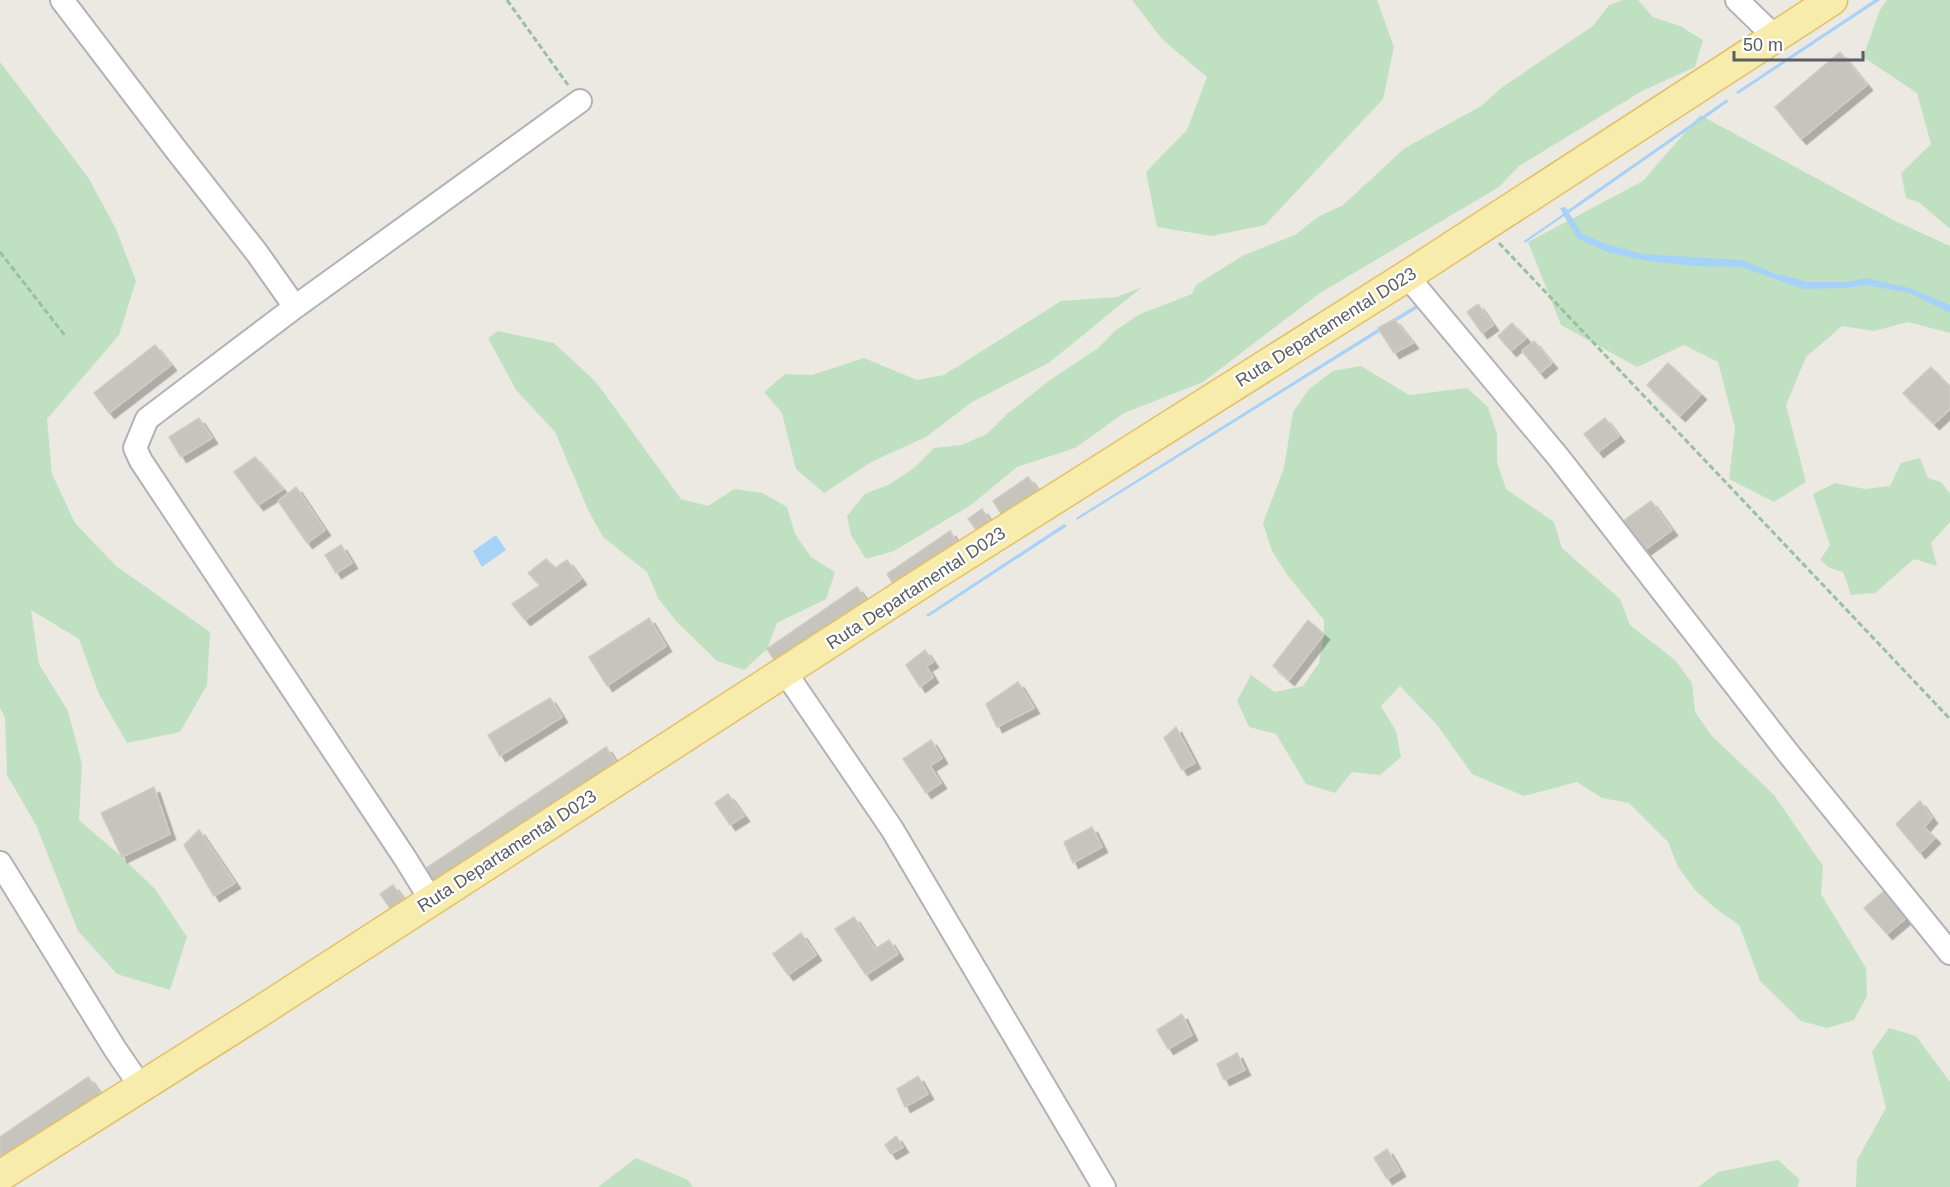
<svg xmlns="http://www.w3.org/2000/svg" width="1950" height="1187" viewBox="0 0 1950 1187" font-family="Helvetica,sans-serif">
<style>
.green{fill:#c0e1c1}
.water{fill:#a7d2f7}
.building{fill:#c7c4be;stroke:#cfcbc1;stroke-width:1.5;filter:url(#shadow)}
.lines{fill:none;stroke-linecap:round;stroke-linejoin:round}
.minor-casing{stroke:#afb2b6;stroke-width:26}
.major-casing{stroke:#e3c163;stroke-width:33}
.path{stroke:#99bfa4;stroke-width:3;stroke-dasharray:6 3;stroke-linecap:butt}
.minor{stroke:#fff;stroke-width:22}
.major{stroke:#f7ecab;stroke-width:30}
.labels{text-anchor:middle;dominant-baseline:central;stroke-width:4.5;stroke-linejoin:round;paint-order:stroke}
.street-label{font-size:18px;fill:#5a5d61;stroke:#fff}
</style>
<defs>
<filter id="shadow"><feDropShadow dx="5.5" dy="5.5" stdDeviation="0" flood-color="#0004"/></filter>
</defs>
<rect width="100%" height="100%" fill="#ebe9e2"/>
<path class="green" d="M1132,0H1377L1394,47L1383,99L1265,225L1212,236L1157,227L1146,172L1187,130L1207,77L1162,39Z
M1623,0H1638L1653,17L1680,26L1703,40L1695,67L1642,91L1519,166L1499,187L1320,293L1203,382L1124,413L1075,448L1017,467L971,505L894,551L866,559L851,535L847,516L865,494L890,484L914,468L934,448L961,445L987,434L1007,414L1050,380L1097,349L1116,330L1140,314L1192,294L1196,285L1244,255L1295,235L1318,217L1343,205L1405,148L1481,106L1501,88L1593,26L1609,5Z
M1887,0H1950V229L1920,203L1906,198L1901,173L1931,144L1917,93L1863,57L1880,10Z
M0,62L88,177L116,229L136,281L119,335L47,419L52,474L75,523L116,566L210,632L207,685L180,732L127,743L99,694L79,639L31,610L39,664L68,711L82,764L79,820L122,857L155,889L187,937L170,990L117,974L78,931L36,825L7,775L5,718L0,708Z
M1700,115L1895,221L1950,246V333L1908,322L1874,331L1842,326L1806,357L1786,405L1806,482L1774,502L1729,479L1735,428L1718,362L1684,345L1637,367L1561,325L1528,242L1643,181Z
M1142,287L1050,362L972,402L926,437L873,461L824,493L796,469L782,413L764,392L785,374L812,375L864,358L917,380L944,375L1061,301L1117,297Z
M498,331L554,343L596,382L681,499L708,506L734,489L762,493L787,507L795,534L811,557L835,572L826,599L777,623L767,649L744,670L717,661L676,621L658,598L647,572L603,537L589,512L555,432L516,390L488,338Z
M1361,366L1409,395L1467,388L1488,407L1497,434V462L1506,489L1554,522L1562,548L1620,599L1630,625L1675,660L1692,683L1695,712L1711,735L1774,795L1823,866L1821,894L1866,968L1867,996L1854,1020L1827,1028L1801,1021L1760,981L1739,925L1715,908L1695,890L1678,867L1668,842L1629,803L1602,798L1577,782L1524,796L1472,774L1438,726L1400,686L1381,706L1396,731L1401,757L1380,775L1352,772L1335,793L1306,784L1276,734L1249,727L1237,701L1251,675L1275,692L1303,686L1319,663L1324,634V620L1288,576L1272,551L1263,523L1284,468L1293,412L1309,389L1333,371Z
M1920,458L1928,478L1941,482L1950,494V522L1931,543L1937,566L1914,559L1875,593L1851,595L1843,572L1830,568L1820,560L1830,545L1813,494L1835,483L1865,489L1890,486L1901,463Z
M1889,1028L1916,1036L1950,1082V1187H1856L1857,1160L1886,1108L1872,1052Z
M636,1158L688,1180L693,1187H598Z
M1778,1160L1799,1179L1798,1187H1698L1718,1172Z"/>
<path class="water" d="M1874,0H1880L1738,94L1736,92Z
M1727,99L1728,102L1569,213L1582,233L1603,243L1643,254L1742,260L1774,273L1808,282H1846L1866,278L1910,288L1950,305V313L1909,293L1865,285L1848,288L1803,289L1741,267L1694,266L1646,261L1607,252L1578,239L1564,216L1525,243L1524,241L1563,214L1560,208L1565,207L1568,210Z
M1416,305L1418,308L1077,520L1076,518Z
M1064,524L1067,526L928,617L926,615Z
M496,535L506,550L482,567L473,551Z"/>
<path class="building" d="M1840,52L1867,85L1801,139L1775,107Z
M1478,304L1493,325L1482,333L1467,312Z
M1394,319L1413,343L1394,353L1378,328Z
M1512,323L1526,338L1511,351L1498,336Z
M1534,341L1552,363L1540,373L1522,351Z
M155,345L171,365L109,413L94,393Z
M1668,363L1701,394L1680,416L1647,385Z
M1931,367L1950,387V409L1934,424L1903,393Z
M199,418L212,438L181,457L169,437Z
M1605,418L1619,436L1598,452L1584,434Z
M255,457L283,489L258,505L234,472Z
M1028,477L1039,492L1003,517L993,501Z
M296,487L325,530L307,543L278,501Z
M1651,501L1672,530L1639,554L1618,525Z
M982,509L991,523L978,532L968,519Z
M950,531L958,544L895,587L887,574Z
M341,545L352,563L336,573L325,555Z
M546,559L555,568L567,560L581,579L525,620L512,604L540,585L528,573Z
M857,587L870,606L779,667L767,649Z
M649,618L666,646L607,686L589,657Z
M1308,620L1324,634L1289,680L1273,666Z
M925,650L933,662L926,666L933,677L920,687L906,665Z
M1018,682L1034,708L997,727L986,704Z
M550,698L562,717L500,756L488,735Z
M1176,727L1195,763L1182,770L1164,738Z
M931,740L942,758L930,766L941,783L926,793L903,759Z
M606,747L617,764L434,889L422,871Z
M154,787L170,834L122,857L101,813Z
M728,794L744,816L730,825L715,803Z
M1920,801L1932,818L1924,827L1935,838L1920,853L1896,824Z
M1092,827L1102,847L1073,863L1064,842Z
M199,830L235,883L214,896L184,845Z
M393,885L405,902L392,911L380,894Z
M1890,886L1912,913L1887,934L1864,908Z
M854,917L875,949L889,940L898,954L866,975L835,929Z
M801,933L816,955L788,975L773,954Z
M1182,1014L1192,1035L1168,1049L1157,1030Z
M1237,1053L1245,1070L1224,1080L1217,1064Z
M918,1076L928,1094L905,1107L897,1089Z
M88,1077L101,1095L0,1163V1137Z
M896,1136L903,1147L891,1154L885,1145Z
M1387,1149L1400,1171L1387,1179L1374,1158Z"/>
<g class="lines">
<g class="minor-casing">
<path id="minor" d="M62,0L177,151L257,253L295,307L147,419L135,448L141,461L405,858L431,900
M1737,0L1776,38
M1407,276L1559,458L1788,753L1950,953
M295,307L580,101
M785,672L892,829L1104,1187
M0,863L115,1049L141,1087"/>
</g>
<g class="major-casing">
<path id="major" d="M0,1176L253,1016L931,577L1407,276L1832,0"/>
</g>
<path class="path" d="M507,0L568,85
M1499,243L1950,719
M0,252L66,337"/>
<use href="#minor" class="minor"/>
<use href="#major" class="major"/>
</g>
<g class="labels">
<g class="street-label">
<text transform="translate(1326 327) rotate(-32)">Ruta Departamental D023</text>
<text transform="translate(916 588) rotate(-33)">Ruta Departamental D023</text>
<text transform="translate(507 851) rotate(-33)">Ruta Departamental D023</text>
</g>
</g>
<path d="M1734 51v9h129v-9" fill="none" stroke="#5a5d61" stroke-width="3"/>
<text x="1743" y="51" font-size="18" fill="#5a5d61" stroke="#ffffff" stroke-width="4.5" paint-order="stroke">50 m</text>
</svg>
